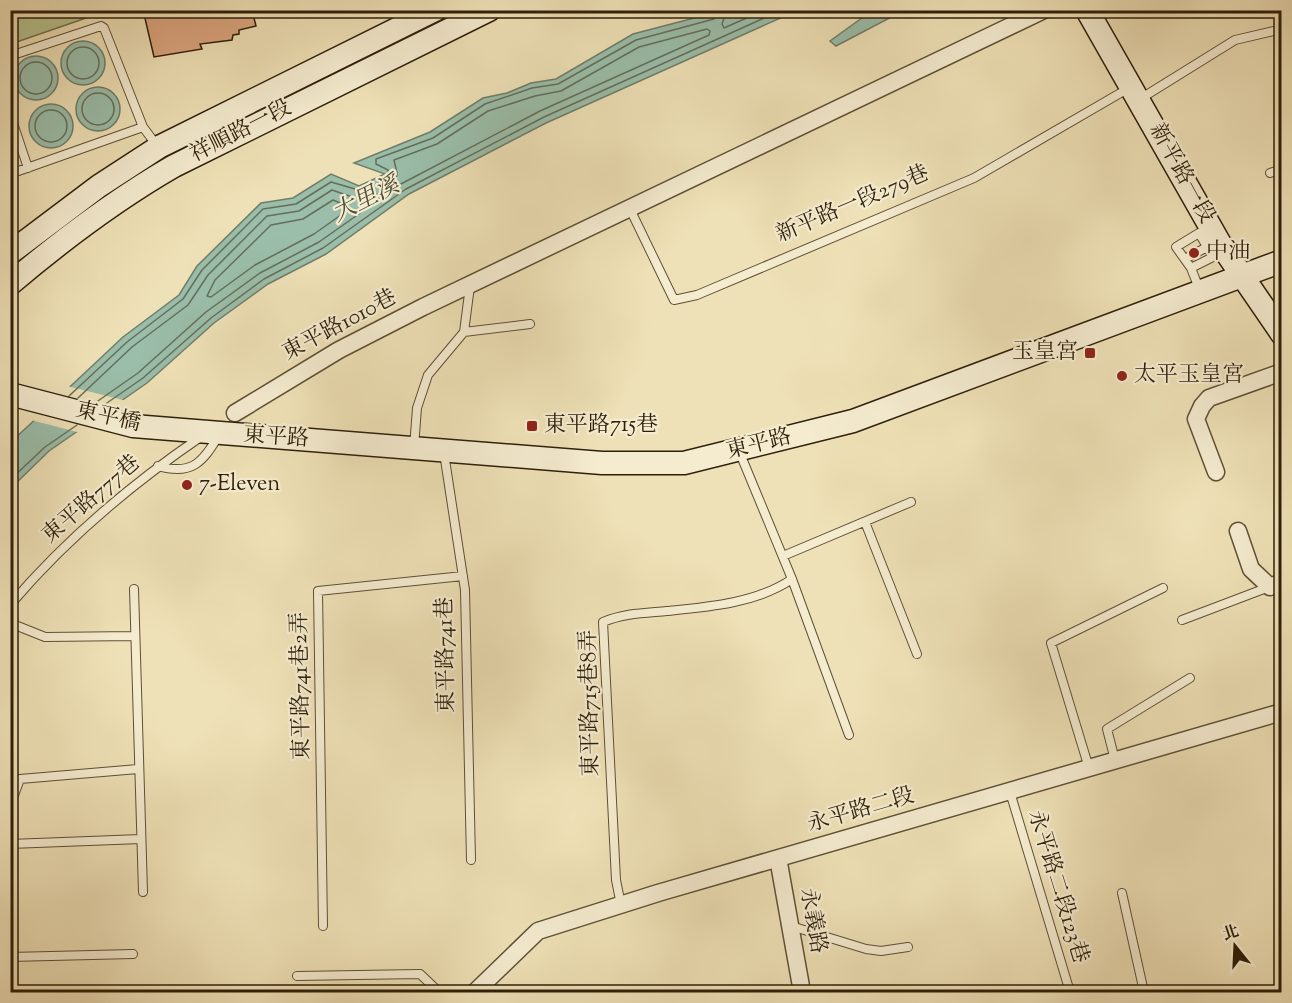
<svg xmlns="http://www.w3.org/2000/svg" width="1292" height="1003" viewBox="0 0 1292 1003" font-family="'Sorts Mill Goudy','Noto Serif TC',serif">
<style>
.green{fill:#b7c390;stroke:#72714d;stroke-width:1.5}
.water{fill:#9abeaa;stroke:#6f7e6a;stroke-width:1.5}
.pier{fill:#efe1b7}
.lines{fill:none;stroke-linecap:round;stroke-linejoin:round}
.shore{stroke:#646e5a;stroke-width:1.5}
.building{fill:#dba57e;stroke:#2e1f0a;stroke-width:1.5}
.lane-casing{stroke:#5e5035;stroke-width:10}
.street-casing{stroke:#5e5035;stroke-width:19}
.secondary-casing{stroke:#2e1f0a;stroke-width:25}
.lane{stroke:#f5ecd0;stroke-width:8}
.street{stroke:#f5ecd0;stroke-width:16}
.secondary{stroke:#f5ecd0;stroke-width:22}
.poi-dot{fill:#8f2418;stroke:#f5ecd0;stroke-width:2}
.labels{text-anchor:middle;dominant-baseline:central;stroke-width:4.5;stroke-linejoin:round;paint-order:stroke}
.street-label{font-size:22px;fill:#2e1f0a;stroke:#f5ecd0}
.poi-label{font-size:22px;fill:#2e1f0a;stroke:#f5ecd0;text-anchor:start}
.water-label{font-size:24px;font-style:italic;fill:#4e4f3a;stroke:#f5ecd0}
</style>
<rect width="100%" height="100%" fill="#efe1b7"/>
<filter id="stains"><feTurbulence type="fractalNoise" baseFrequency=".00333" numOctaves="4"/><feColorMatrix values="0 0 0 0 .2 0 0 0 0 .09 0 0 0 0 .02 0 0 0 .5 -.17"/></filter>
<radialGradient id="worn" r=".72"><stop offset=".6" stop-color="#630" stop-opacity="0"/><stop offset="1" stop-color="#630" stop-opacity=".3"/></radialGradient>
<path class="green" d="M10,11L11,10L119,11L89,17L11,44Z"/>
<path class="water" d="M873,10L903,11L836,46L830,41Z
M721,11H796L546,123L409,194L326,254L268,284L214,323L147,383L49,451L11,488L10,443L123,337L179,295L197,266L261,203L293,198L331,174L359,186L385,174L354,163L430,132L483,98L507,93L531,83L556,79L633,34Z
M61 63a22 22 0 1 1 44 0a22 22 0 1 1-44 0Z
M14 78a22 22 0 1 1 44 0a22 22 0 1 1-44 0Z
M76 109a22 22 0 1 1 44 0a22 22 0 1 1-44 0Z
M29 126a22 22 0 1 1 44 0a22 22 0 1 1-44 0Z"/>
<path class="pier" d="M67,386L127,401L81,433L31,420Z"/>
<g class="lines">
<path class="shore" d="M727,10L722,24L724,28L765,10
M707,29L710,31L709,35L540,111L399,185L395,184L397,173L394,160L437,144L488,111L535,96L561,91L639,47Z
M67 63a16 16 0 1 1 32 0a16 16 0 1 1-32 0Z
M20 78a16 16 0 1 1 32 0a16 16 0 1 1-32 0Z
M82 109a16 16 0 1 1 32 0a16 16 0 1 1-32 0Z
M35 126a16 16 0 1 1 32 0a16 16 0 1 1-32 0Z
M333,200L347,206L348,210L314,234L255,265L211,297L207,296L215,280L271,225L303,219Z
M69,396L127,342L183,299L202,270L263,209L296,204L331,182L362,191L389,177L388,170L376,164V159L433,138L485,104L532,88L558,84L636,40L714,19L719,10
M78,398L132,347L188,305L208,275L267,216L299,211L332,190L358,199L384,192L383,197L319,242L260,273L206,312L138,373L95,403
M104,405L143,378L211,318L264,279L323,248L406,189L544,117L782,10
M10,480L45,447L77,425"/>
</g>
<path class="building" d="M151,10H244L254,18L256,26L239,30V34L233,35L232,40L200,44L202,49L154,57L144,14Z"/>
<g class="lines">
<g class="lane-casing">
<path id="lane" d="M10,56L101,26L104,28L143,127L158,147
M1140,99L1235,40L1282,29
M10,114L28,168
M1270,173L1282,169
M10,174L143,127
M630,209L674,300L697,295L974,178L1129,88
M1185,259L1207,247
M1191,268L1176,247L1199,233L1213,257L1191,268L1200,291
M464,332L530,324
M414,447L417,408L428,375L464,332L470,286
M739,451L792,579L849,735
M444,453L465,590L471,860
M158,466C192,476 203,462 219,435
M865,522L917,654
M783,556L911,502
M134,589L143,892
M10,605C66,539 130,485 202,436
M1182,620L1269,587
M10,623L45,637L134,636
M1115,760L1107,729L1190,678
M1089,768L1051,643L1163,588
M1010,792L1070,992
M10,806L20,779L138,769
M10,844L141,839
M1122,893L1144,992
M621,905L616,880L603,622C624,613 645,613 667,611C709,607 757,603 792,579
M323,926L318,591L463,576
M791,926L866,949L881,951L908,947
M10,957L133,954
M297,976L420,974L439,992"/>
</g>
<g class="street-casing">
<path id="street" d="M235,413L339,350L423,307L1044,10
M1216,472L1196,419L1202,406L1209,398L1282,372
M1238,531L1251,569L1270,587L1282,582
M778,858L802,992
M475,992L538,931L658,893L1282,712"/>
</g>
<g class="secondary-casing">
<path id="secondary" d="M1087,10L1219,242L1282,334
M10,253L99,186L159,147L435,10
M10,284C62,240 115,200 174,166L489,10
M10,394L133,426L602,463H684L853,421L1282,261"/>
</g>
<use href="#lane" class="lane"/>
<use href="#street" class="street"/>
<use href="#secondary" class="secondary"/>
</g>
<g class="poi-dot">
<circle cx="1194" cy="253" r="6"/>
<rect x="1084" y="347" width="12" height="12" rx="3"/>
<circle cx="1122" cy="376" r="6"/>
<rect x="526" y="420" width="12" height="12" rx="3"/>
<circle cx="187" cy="485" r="6"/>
</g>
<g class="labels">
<g class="street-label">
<text transform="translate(241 132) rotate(-27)">祥順路一段</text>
<text transform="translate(1181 174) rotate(61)">新平路一段</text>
<text transform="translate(853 205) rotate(-23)">新平路一段279巷</text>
<text transform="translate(340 326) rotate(-28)">東平路1010巷</text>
<text transform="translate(108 418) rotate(13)">東平橋</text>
<text transform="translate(276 438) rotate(4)">東平路</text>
<text transform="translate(759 445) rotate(-14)">東平路</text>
<text transform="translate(92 500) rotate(-41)">東平路777巷</text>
<text transform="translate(447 655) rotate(-91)">東平路741巷</text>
<text transform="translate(302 686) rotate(-91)">東平路741巷2弄</text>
<text transform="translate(591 703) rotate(-91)">東平路715巷8弄</text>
<text transform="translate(861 811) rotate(-16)">永平路二段</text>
<text transform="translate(1057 887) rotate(73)">永平路二段123巷</text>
<text transform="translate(812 921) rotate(80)">永義路</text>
</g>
<g class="poi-label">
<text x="1206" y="253">中油</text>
<text x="1078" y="353" text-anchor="end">玉皇宮</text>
<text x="1134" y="376">太平玉皇宮</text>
<text x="544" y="426">東平路715巷</text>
<text x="199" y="485">7-Eleven</text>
</g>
<g class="water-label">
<text transform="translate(366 200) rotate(-27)">大里溪</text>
</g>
</g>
<rect width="1292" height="1003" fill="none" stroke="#efe1b7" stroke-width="36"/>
<rect x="12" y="12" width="1268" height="979" fill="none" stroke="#2e1f0a" stroke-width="3"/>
<rect x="18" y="18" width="1256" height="967" fill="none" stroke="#2e1f0a" stroke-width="1.5"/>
<g transform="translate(1235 946) rotate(342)" stroke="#f5ecd0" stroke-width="4.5" paint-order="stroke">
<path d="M0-4.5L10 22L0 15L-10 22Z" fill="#2e1f0a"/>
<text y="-9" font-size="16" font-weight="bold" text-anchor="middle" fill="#2e1f0a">北</text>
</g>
<rect width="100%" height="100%" filter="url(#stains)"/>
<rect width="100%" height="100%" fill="url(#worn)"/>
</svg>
